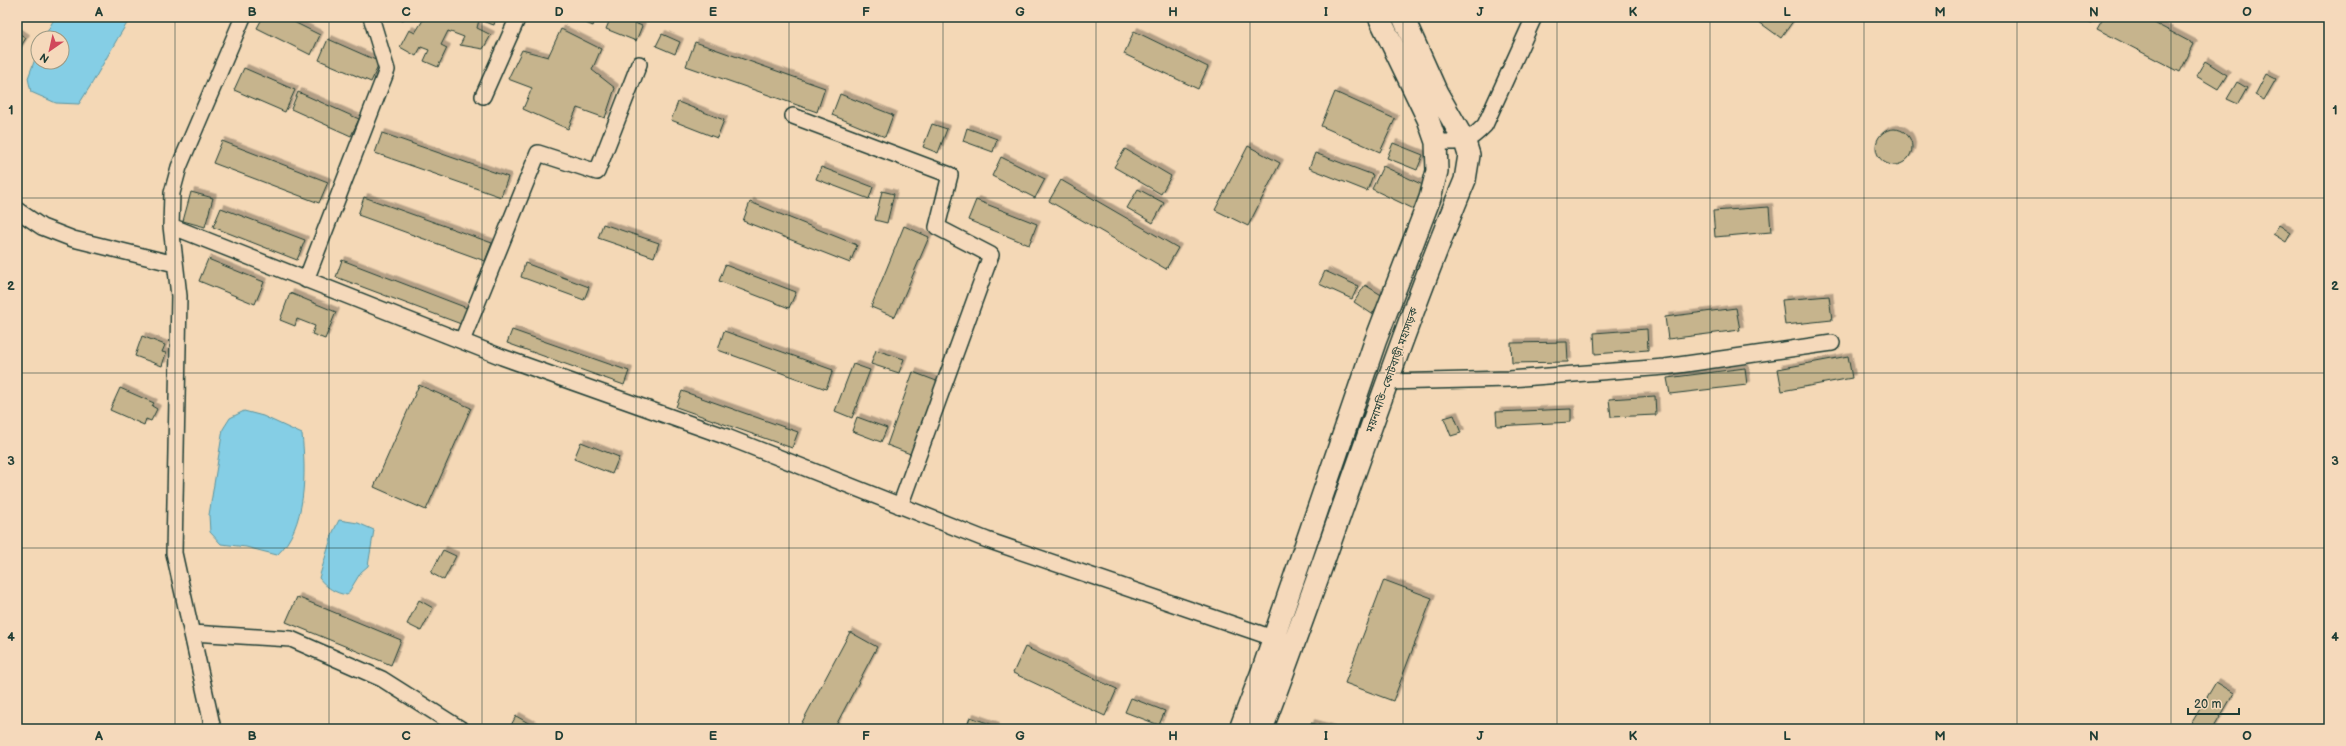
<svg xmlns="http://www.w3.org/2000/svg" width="2346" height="746" viewBox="0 0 2346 746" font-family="'Balsamiq Sans','Noto Sans Bengali',sans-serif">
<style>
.water{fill:#85cee5;stroke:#5c949e}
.building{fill:#c6b48d;stroke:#1f3d34;filter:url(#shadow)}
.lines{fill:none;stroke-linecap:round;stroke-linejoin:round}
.minor-casing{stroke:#1f3d34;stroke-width:18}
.secondary-casing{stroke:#1f3d34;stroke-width:24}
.minor{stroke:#f5d9bb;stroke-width:15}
.secondary{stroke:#f5d9bb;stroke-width:21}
.grid{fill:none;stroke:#1f3d34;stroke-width:1;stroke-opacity:0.55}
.labels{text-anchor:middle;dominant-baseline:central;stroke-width:3;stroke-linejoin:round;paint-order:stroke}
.street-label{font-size:11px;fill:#1f3d34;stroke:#f5d9bb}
.neatline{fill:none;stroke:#1f3d34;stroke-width:1.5}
.grid-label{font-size:13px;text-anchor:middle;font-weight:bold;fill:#1f3d34}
</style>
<defs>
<filter id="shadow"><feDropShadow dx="3.5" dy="-3.5" stdDeviation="0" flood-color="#0004"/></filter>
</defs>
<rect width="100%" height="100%" fill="#f4d8b6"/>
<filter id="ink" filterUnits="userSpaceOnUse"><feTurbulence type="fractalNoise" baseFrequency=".025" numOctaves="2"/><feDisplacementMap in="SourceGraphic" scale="8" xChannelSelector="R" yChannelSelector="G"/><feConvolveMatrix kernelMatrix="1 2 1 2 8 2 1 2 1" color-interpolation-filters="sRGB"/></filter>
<g filter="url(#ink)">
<path class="water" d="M55,17H131C112,45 98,76 79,104L56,103L31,92L28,78L38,51V62H62V38H44Z
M244,411L263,416L302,434C306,472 307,527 277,555L246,547L221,544L210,532L209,515L223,429L230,418Z
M339,520L358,523L374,530L368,566L361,572L347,595C335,593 327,588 319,578L333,532Z"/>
<path class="building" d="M263,17H284L320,35L311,55L257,28Z
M396,17H405L403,21Z
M425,17H496L494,25L479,20L477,28L491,35L483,49L460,45L464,37L448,31L441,45L447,48L438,67L424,61L429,50L421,47L416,56L400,47L409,30L415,33Z
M571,17H596L593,26Z
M611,17H621L642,26L636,41L606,29Z
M1752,17H1796L1781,38Z
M2078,17H2094L2091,23Z
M2104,17H2143L2194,44L2180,72L2097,29Z
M2267,17H2279L2277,22Z
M561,29L601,49L592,70L615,88L605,118L577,108L568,129L523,109L532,88L508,79L522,50L548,57Z
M1134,31L1208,67L1198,89L1124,54Z
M17,32L26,38L18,51H17Z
M662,34L680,42L675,54L656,46Z
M328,39L380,62L371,82L319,60Z
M695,42L825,88L817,112L686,66Z
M2205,61L2227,75L2218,89L2196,76Z
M244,68L295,90L285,112L234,90Z
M2266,74L2276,79L2264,100L2255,95Z
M2237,82L2247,88L2238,104L2227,99Z
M298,92L359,119L351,136L291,109Z
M1335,92L1395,119L1380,152L1321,126Z
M840,94L893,115L885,137L832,115Z
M678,102L724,120L717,138L671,120Z
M932,124L947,129L938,153L923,147Z
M967,128L997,139L993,152L963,141Z
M1876 147a18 18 0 1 1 36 0a18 18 0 1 1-36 0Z
M382,133L508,177L501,197L375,153Z
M222,141L328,182L319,203L213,163Z
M1393,143L1423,155L1417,170L1387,158Z
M1248,146L1280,163L1248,226L1215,210Z
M1125,149L1171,176L1161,194L1114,167Z
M1315,153L1373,175L1367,191L1309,168Z
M1001,157L1045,179L1035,198L992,176Z
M1383,166L1427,187L1416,210L1372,189Z
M821,167L873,187L869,199L816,179Z
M1061,180L1178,248L1166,269L1049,201Z
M1138,189L1164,203L1153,223L1127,208Z
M882,191L894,194L887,223L875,220Z
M191,192L213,198L205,227L183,221Z
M364,197L492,243L485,261L358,215Z
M976,200L1037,224L1029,245L968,220Z
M750,202L857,245L850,263L743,221Z
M1769,207L1771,232L1715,237L1713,211Z
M221,208L305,240L297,260L213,227Z
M603,224L659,243L654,257L598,238Z
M2279,225L2291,233L2286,242L2273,234Z
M904,226L929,237L895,317L871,307Z
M208,259L264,282L255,304L199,281Z
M342,260L467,308L461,324L336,277Z
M525,263L589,287L584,300L521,277Z
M725,265L796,292L789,308L719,281Z
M1325,271L1358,286L1352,299L1319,284Z
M1365,285L1383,296L1372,314L1354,302Z
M290,293L336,312L325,339L312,334L315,326L297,319L295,326L280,320Z
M1829,296L1832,320L1785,325L1782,300Z
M1736,308L1740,330L1668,339L1665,317Z
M1647,329L1648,350L1595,354L1594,333Z
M512,330L629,371L624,385L507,343Z
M724,331L833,370L826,389L718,350Z
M142,336L165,345L162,352L166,353L162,366L135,356Z
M1567,342L1568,362L1512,363L1511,343Z
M876,350L904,359L899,373L871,364Z
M1848,356L1852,378L1782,391L1778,369Z
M853,364L870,370L852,418L835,411Z
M1745,368L1747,385L1670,394L1667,378Z
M913,372L939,382L913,455L887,445Z
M419,385L471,408L426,510L374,487Z
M120,388L154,403L152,406L157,409L151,421L146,419L144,425L110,410Z
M682,391L798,432L792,448L676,407Z
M1655,396L1656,415L1611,417L1609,399Z
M1571,409V422L1497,426L1496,412Z
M1454,415L1461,433L1451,436L1444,418Z
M857,417L887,428L881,442L852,431Z
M581,442L619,457L612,474L574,459Z
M443,550L456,556L444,580L431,573Z
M1384,580L1432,598L1393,701L1345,683Z
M297,597L401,640L391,665L286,622Z
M419,600L433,608L421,631L407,624Z
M850,632L877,647L834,729H801L799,728Z
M1025,647L1117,689L1105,716L1013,673Z
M2216,682L2234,693L2213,729H2188Z
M1131,698L1165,711L1159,725L1125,712Z
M516,716L537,728L536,729H509Z
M970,717L996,726L995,729H966Z
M1311,723L1332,729H1309Z"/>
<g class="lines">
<g class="minor-casing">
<path id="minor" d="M483,96L518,17
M793,116L950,175L937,227L991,255L900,506
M1436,142C1462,142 1466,145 1485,125L1534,17
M17,210L42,227L73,239L175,264
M171,226L502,357L727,437L987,540L1273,638
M306,280L387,70L371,17
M462,341L538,153L597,172L639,64
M1386,382L1510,379L1665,367L1832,343
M192,633L291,639L382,679L461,729
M213,729L174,553L179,296L171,226L172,193L179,167L243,17"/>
</g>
<g class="secondary-casing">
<path id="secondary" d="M1240,729L1263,669L1375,342L1430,198L1437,171L1436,142L1428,119L1379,17
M1262,729C1332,547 1390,360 1465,180L1469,155L1465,142L1437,93L1403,17"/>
</g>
<use href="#minor" class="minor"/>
<use href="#secondary" class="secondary"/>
</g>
</g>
<path class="grid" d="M175,17V729M329,17V729M482,17V729M636,17V729M789,17V729M943,17V729M1096,17V729M1250,17V729M1403,17V729M1557,17V729M1710,17V729M1864,17V729M2017,17V729M2171,17V729M17,198H2329M17,373H2329M17,548H2329"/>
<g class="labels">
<g class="street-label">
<text transform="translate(1392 370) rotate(-70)">ময়নামতি–কোটবাড়ী মহাসড়ক</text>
</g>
</g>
<rect width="2346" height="746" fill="none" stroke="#f5d9bb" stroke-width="44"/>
<g transform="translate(50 50) rotate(214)"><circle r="19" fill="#f5d9bb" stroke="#9f9b85"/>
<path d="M0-3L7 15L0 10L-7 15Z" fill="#d1495b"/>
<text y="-6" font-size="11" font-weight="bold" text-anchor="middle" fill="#1f3d34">N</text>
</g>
<path d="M2188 708v6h51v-6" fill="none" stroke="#1f3d34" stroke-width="2"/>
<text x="2194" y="708" font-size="12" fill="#1f3d34" stroke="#f5d9bb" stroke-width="3" paint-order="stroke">20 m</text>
<rect x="22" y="22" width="2302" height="702" class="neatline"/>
<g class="grid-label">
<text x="99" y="16">A</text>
<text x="252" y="16">B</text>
<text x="406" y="16">C</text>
<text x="559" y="16">D</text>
<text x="713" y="16">E</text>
<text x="866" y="16">F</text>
<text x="1020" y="16">G</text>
<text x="1173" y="16">H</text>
<text x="1326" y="16">I</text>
<text x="1480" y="16">J</text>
<text x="1633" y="16">K</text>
<text x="1787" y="16">L</text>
<text x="1940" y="16">M</text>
<text x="2094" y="16">N</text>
<text x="2247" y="16">O</text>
<text x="11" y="114">1</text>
<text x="2335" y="114">1</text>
<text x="11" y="290">2</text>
<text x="2335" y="290">2</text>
<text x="11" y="465">3</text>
<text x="2335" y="465">3</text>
<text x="11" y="641">4</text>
<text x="2335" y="641">4</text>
<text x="99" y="740">A</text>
<text x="252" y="740">B</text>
<text x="406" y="740">C</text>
<text x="559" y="740">D</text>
<text x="713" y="740">E</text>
<text x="866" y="740">F</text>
<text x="1020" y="740">G</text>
<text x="1173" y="740">H</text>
<text x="1326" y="740">I</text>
<text x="1480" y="740">J</text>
<text x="1633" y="740">K</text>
<text x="1787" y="740">L</text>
<text x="1940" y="740">M</text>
<text x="2094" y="740">N</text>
<text x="2247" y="740">O</text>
</g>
</svg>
